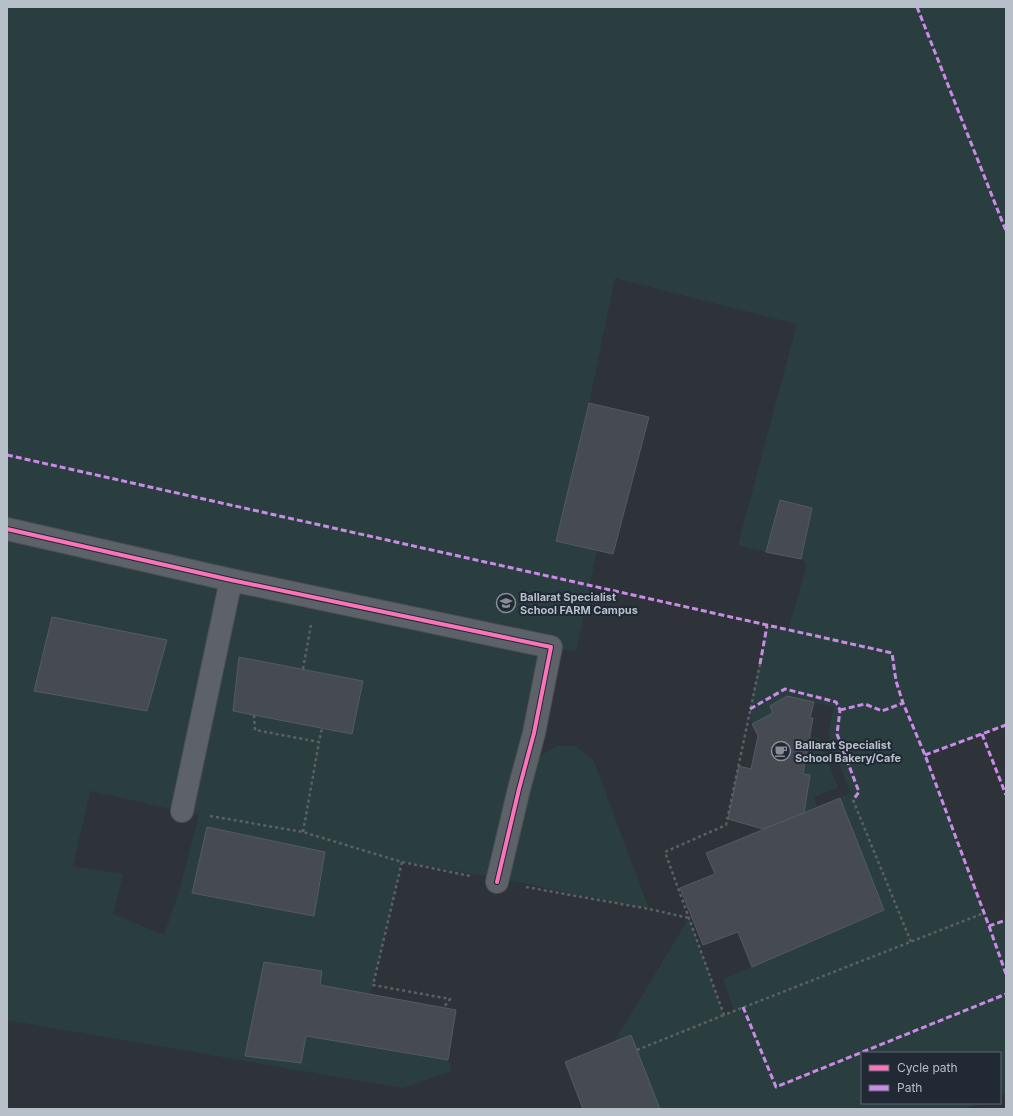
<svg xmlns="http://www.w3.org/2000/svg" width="1013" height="1116" viewBox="0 0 1013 1116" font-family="Inter,sans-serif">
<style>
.green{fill:#2a3e40;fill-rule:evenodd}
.building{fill:#464b51;stroke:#545a61}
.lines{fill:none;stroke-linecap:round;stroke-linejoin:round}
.minor-casing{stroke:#4a4f54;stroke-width:24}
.path{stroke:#5a6064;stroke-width:2.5;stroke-dasharray:3 3;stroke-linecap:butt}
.minor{stroke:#5d6168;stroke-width:22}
.quiet{stroke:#ca8be6;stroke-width:3;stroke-dasharray:6 3;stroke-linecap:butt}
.cycleway-casing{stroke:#202934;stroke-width:6}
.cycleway{stroke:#fb73b8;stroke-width:4}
.labels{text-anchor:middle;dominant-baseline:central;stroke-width:4;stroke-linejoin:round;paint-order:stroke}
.poi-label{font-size:11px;font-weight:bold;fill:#b7bfc9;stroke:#202934;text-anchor:start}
</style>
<rect width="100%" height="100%" fill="#2d3339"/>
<path class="green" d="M7,7H1006V725L925,755L989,926L1006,920V1093L1000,1095V1053H862V1103H980L965,1109H660L614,1042L689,918L724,1015L734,1011L723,979L884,910L840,798L851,793L828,736L834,707L787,696L770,706L773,713L752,724L750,709L767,626L788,630L807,565L801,559L812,508L780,500L766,552L738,545L797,324L615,278L589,403L556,540L597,550L576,652L551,647L520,788L540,756L557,746H575L593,759L649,909L498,878L402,862L373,985L369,994L320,985L322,971L264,962L246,1056L301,1063L306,1036L448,1060L452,1071L403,1088L7,1020ZM239,657L362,681L254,715L233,711ZM90,791L199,815L179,892L164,935L113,914L123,874L73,866Z
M809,736L819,738L838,788L813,797L817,807L804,813L810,775L803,774Z"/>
<path class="building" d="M589,403L649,417L613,554L556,541Z
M780,500L812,508L801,559L766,552Z
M52,617L167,640L147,711L34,691Z
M239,657L363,681L352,734L233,711Z
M787,696L814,702L810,718H813L803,774L810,775L804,813L763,829L728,819L739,766L751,769L758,736L752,724L773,713L770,706Z
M840,798L884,910L752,967L738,932L703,945L680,888L715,874L706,853Z
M207,827L325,852L314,916L192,893Z
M264,962L322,971L320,985L456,1010L448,1060L306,1036L301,1063L245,1056Z
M631,1035L660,1109H583L565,1062Z"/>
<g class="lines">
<g class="minor-casing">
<path id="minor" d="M7,529L231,580L551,647L534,733L519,789L497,882
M182,811L231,580"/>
</g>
<path class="path" d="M760,664L726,825L665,852L724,1015L984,913
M303,669L311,625
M254,715L255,730L319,742L322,728
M853,800L911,942
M210,816L303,832L402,862L470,876
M303,832L319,742
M402,862L373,985L450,999L444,1007
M526,887L649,909L689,918
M637,1050L724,1015"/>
<use href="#minor" class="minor"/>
<path class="quiet" d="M917,7L1006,231
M7,455L892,653L896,681L903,703L925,755L989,926L1006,920
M760,664L767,626
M750,709L785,689L836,702L840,710L837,734L859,792L853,800
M840,710L865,704L882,711L903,703
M982,734L1006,795
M925,755L1006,725
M989,926L1006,974
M743,1007L776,1087L1006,994"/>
<g class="cycleway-casing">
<path id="cycleway" d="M7,529L231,580L551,647L534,733L519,789L497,882"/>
</g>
<use href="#cycleway" class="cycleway"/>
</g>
<defs>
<g id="school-ring" transform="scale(1)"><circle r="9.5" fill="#202934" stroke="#878e97" stroke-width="1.5"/><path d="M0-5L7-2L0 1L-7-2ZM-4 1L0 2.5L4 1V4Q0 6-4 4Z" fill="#878e97"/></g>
<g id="cafe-ring" transform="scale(1)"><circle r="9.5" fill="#202934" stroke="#878e97" stroke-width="1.5"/><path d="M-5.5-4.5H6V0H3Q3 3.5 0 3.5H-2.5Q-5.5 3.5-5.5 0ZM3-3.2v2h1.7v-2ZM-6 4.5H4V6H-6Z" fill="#878e97"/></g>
</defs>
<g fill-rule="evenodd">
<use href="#school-ring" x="506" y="603"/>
<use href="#cafe-ring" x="781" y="751"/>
</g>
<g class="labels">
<g class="poi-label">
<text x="520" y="597">Ballarat Specialist<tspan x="520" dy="13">School FARM Campus</tspan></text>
<text x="795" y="745">Ballarat Specialist<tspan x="795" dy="13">School Bakery/Cafe</tspan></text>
</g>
</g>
<rect width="1013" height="1116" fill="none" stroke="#b7bfc9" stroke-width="16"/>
<rect x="861" y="1052" width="140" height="52" fill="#202934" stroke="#5c6570"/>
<rect x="869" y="1065" width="20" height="6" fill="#fb73b8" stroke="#5c6570"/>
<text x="897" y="1072" font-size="12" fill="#b7bfc9">Cycle path</text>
<rect x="869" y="1085" width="20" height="6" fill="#ca8be6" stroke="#5c6570"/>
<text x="897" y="1092" font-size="12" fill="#b7bfc9">Path</text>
</svg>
